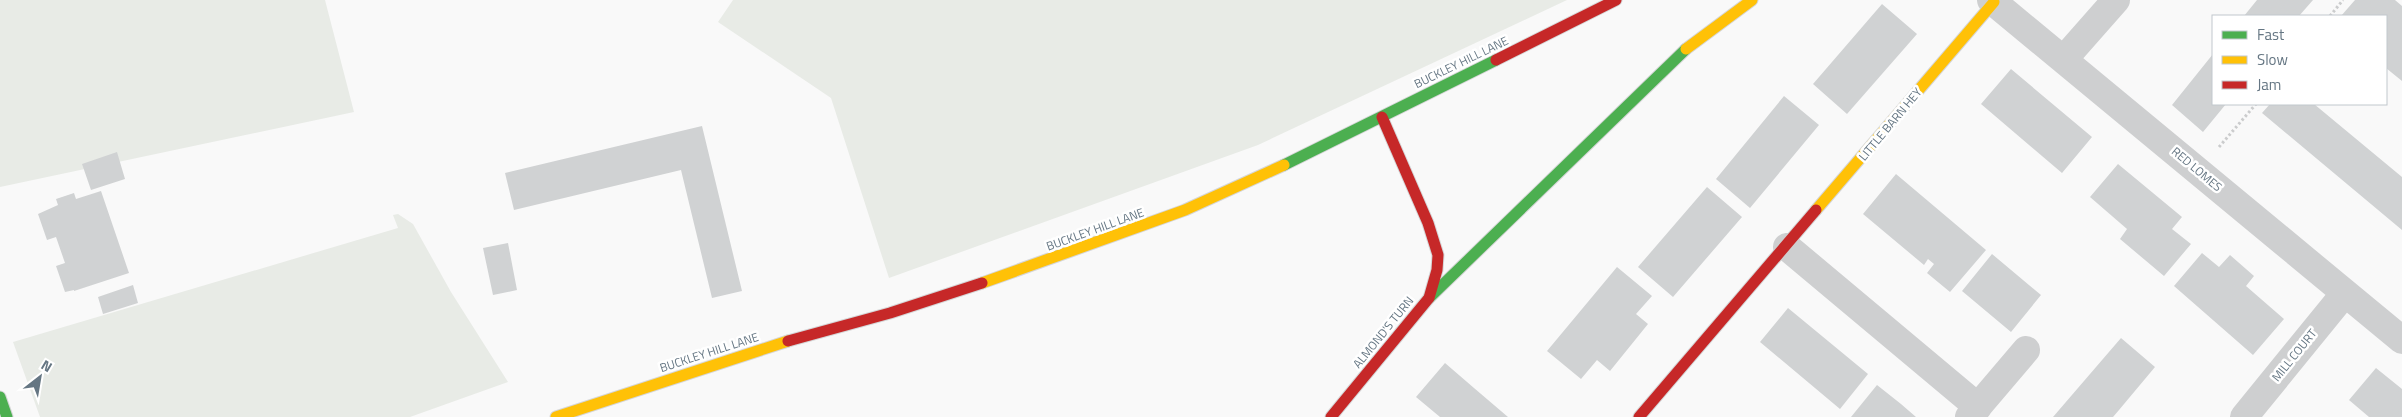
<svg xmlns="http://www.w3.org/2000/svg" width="2402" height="417" viewBox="0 0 2402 417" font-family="'Titillium Web',sans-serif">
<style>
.green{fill:#e8ebe6}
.building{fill:#d0d2d3}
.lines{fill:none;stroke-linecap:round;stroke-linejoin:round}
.fast-casing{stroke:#d5d6d7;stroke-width:13}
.slow-casing{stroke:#d5d6d7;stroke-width:13}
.jam-casing{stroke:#d5d6d7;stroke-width:13}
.path{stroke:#cbcccd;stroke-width:3;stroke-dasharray:2.5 2.5;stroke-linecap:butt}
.street{stroke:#cecfd0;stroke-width:28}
.fast{stroke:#4caf50;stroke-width:11}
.slow{stroke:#ffc107;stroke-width:11}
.jam{stroke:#c62828;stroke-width:11}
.labels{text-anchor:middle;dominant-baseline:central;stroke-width:5;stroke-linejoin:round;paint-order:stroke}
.street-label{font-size:12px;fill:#657683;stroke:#fff}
</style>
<rect width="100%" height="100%" fill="#f9f9f9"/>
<path class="green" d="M0,0H325L354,112L0,187Z
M733,0H1567L1258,145L889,278L831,98L718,22Z
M398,214L413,224L451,292L508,382L410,417H40L13,342L398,228L393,215Z"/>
<path class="building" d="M2257,0H2313L2299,16H2244Z
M2355,0H2395L2402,6V81L2386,68V16H2341Z
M1882,4L1917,34L1847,114L1813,84Z
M2213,54V104H2226L2203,132L2172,105Z
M2011,69L2092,137L2062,173L1981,104Z
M1784,96L1819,125L1750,208L1716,179Z
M2270,104H2314L2402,177V230L2262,113Z
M702,126L742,291L712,298L681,170L514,210L505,173Z
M117,152L125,179L91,190L82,164Z
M2118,164L2182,217L2172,229L2191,244L2164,276L2120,239L2127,229L2090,197Z
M1896,174L1986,250L1950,292L1927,273L1934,264L1928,259L1924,265L1863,214Z
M1707,187L1742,217L1673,297L1638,267Z
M101,191L129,273L74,291V290L65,292L56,266L65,263L56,237L47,240L38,214L58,205L56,199L74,193L76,199Z
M508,243L517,290L493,295L483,248Z
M2202,253L2219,267L2230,255L2254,276L2246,286L2284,319L2253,355L2174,286Z
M1992,254L2041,295L2011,332L1962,291Z
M1617,267L1652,296L1636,314L1648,324L1610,371L1597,360L1581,379L1547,351Z
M133,285L138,303L103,314L98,297Z
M1788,308L1868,374L1840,409L1760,342Z
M2121,338L2155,367L2119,410L2113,417H2053Z
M1445,363L1474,388L1508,417H1440L1416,397Z
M2376,368L2402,389V417H2369L2349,400Z
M1877,385L1901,404L1916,417H1851Z"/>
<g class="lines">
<g class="fast-casing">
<path id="fast" d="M1284,165L1496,60
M1429,298L1686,49
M0,397L7,417"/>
</g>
<g class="slow-casing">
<path id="slow" d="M1686,49L1752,0
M1816,210L1994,2
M982,283L1185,210L1284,165
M556,417L788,341"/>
</g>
<g class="jam-casing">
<path id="jam" d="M1496,60L1616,0
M788,341L890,313L982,283
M1331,417L1429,298L1437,270L1438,255L1428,223L1382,117
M1639,417L1816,210"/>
</g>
<path class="path" d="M2330,16L2343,0
M2219,147L2256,104"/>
<path class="street" d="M1991,0L2402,340
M2064,59L2116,0
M1787,247L1978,407
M1969,417L2026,350
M2244,417L2345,293"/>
<use href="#fast" class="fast"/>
<use href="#slow" class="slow"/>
<use href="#jam" class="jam"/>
</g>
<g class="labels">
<g class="street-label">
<text transform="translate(1461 62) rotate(-26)">BUCKLEY HILL LANE</text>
<text transform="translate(1890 124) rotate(-50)">LITTLE BARN HEY</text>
<text transform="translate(2197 169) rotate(40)">RED LOMES</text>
<text transform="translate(1095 229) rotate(-20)">BUCKLEY HILL LANE</text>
<text transform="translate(1383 332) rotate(-51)">ALMOND'S TURN</text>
<text transform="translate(709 352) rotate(-18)">BUCKLEY HILL LANE</text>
<text transform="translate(2294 355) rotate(-51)">MILL COURT</text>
</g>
</g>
<rect x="2212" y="15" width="175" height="90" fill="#ffffff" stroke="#c1c8cd"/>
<rect x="2222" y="31" width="25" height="8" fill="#4caf50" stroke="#c1c8cd"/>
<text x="2257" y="40" font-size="15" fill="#657683">Fast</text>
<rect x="2222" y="56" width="25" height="8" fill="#ffc107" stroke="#c1c8cd"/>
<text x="2257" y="65" font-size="15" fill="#657683">Slow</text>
<rect x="2222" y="81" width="25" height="8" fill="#c62828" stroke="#c1c8cd"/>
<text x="2257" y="90" font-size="15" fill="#657683">Jam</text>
<g transform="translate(40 377) rotate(31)" stroke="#ffffff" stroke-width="4" paint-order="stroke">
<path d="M0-4L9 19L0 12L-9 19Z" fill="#657683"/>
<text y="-8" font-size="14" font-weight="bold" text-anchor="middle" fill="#657683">N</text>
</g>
</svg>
